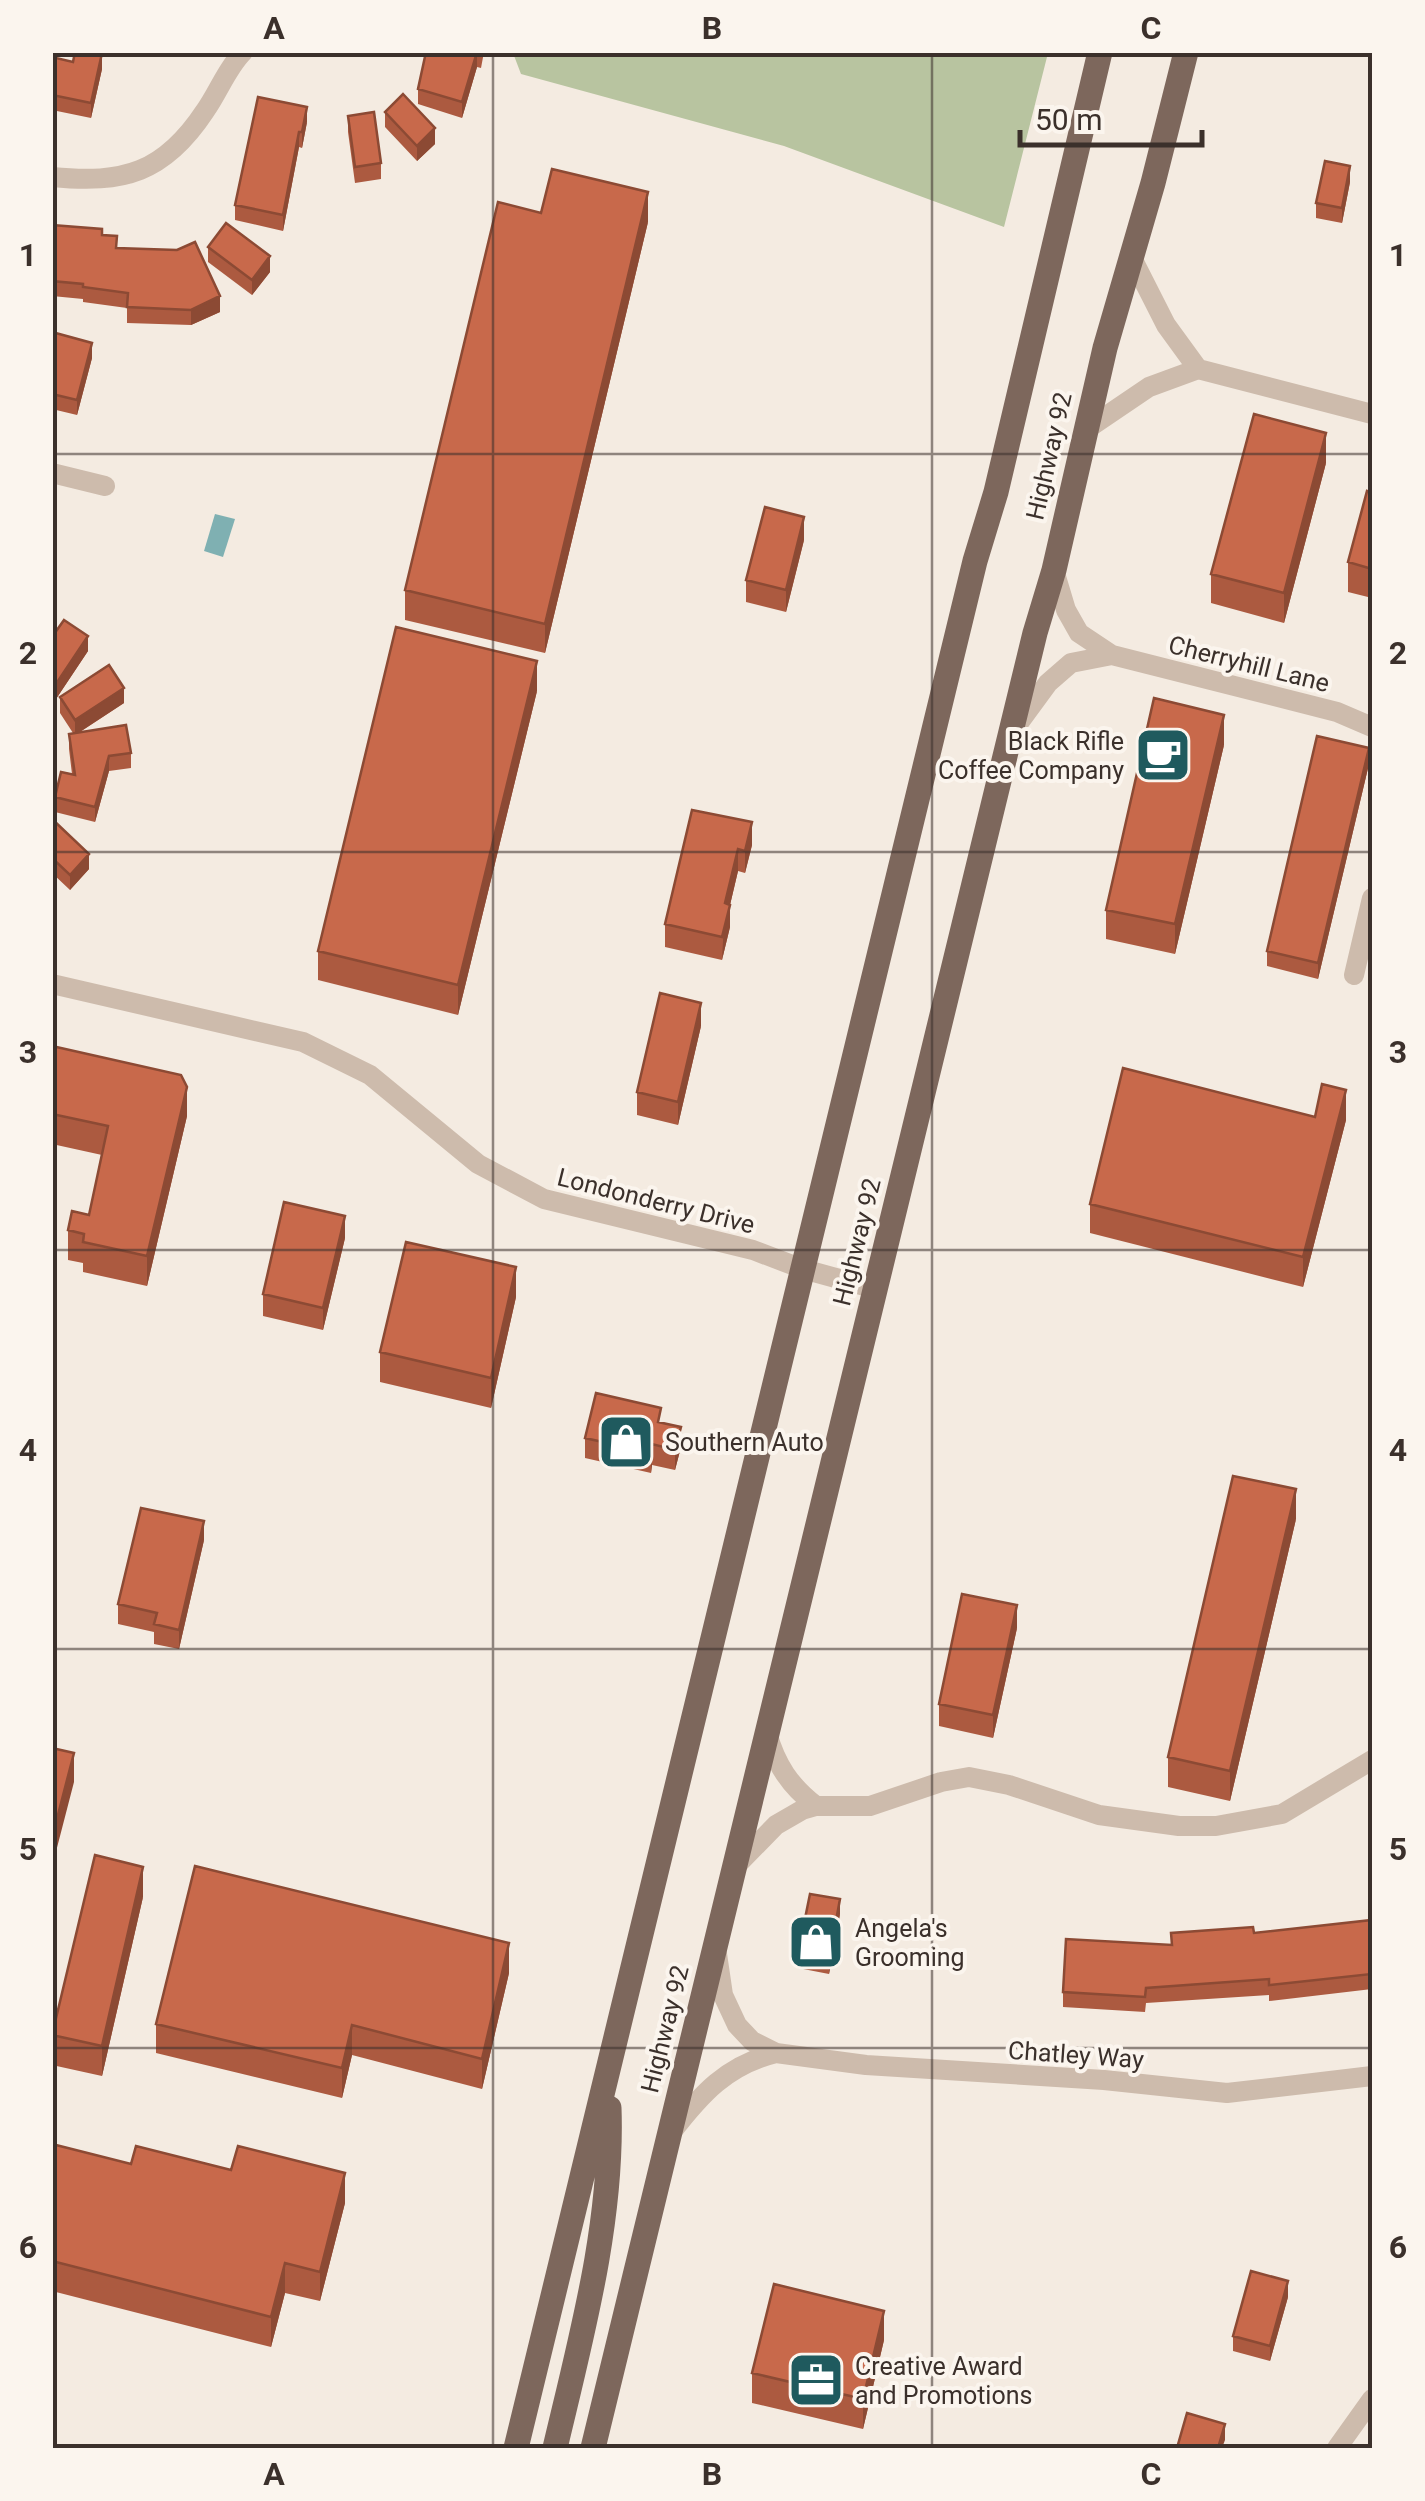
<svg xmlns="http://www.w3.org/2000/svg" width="1425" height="2501" viewBox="0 0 1425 2501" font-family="Roboto,sans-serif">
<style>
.green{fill:#b8c4a0}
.water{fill:#7fb0b2}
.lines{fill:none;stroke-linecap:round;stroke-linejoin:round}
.minor{stroke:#cdbbac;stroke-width:20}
.primary{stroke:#7d675c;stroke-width:25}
.wall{fill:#ac5a40}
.shaded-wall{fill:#8c4a34}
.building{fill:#c8694b;stroke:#8c4a34;stroke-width:2.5}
.grid{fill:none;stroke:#3b302b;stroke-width:2.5;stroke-opacity:0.55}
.labels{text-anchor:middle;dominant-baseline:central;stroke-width:8;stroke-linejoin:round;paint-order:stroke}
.street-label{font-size:25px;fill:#3b302b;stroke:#fbf5ee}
.poi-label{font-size:25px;fill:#3b302b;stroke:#fbf5ee;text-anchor:start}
.neatline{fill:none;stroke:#3b302b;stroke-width:4}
.grid-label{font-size:32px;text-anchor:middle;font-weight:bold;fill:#3b302b}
</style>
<rect width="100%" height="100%" fill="#f4ebe1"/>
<path class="green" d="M513,53H1048L1004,227L784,146L521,74Z"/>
<path class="water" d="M215,514L235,519L223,557L204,551Z"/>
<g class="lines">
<path class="minor" d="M52,177C124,184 164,173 205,111C218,93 227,68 243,52
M1132,258L1166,325L1198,369
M1198,369L1372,414
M1087,429L1149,387L1198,369
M52,473L105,486
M1054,570L1066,610L1079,633L1112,655L1337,712L1372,727
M1015,728L1048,683L1071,663L1112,655
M1354,975L1372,898
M52,984L303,1042L370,1075L478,1164L544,1199L753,1250L803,1269L876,1289
M767,1733C776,1765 790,1786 816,1806
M735,1867L776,1825L802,1810L816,1806H870L941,1782L969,1777L1009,1785L1099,1815L1179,1826H1216L1282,1814L1372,1760
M717,1954L723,1995L737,2025L752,2041L776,2053L866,2065L1104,2080L1227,2093L1372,2076
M671,2133C701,2094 727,2065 776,2053
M1337,2448L1372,2399"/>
<path class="primary" d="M516,2448L975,561L996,492L1100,52
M555,2448C581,2338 613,2222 609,2108
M593,2448L1035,633L1054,570L1105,348L1153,183L1186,52"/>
</g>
<path class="wall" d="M426,52H484L481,68L477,67L462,118L418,104V89Z
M52,57L102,69L91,118L52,110Z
M385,112L435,144L417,161L385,127Z
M348,116L381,163V179L355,183L348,132Z
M307,122L302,148L299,147L283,231L235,220V205Z
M1350,182L1342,223L1316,218V203Z
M648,222L545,653L405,620V590Z
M52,225L102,235L117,248L220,312L191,325L127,323V308L83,302V299L52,296Z
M208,247L270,272L252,295L208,262Z
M52,332L92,358L77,415L52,409Z
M1326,463L1284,623L1211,603V574Z
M1372,493V598L1348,592V562Z
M804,540L786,612L746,602V580Z
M52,637L88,651L56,699L52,697Z
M537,691L458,1015L318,980V951Z
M60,697L124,703L80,732L131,753V768L109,771L95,822L55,812V797L72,774L69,749V734L73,733L60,713Z
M1224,745L1175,954L1106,939V910Z
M1369,764L1318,979L1267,966V951Z
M692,810L752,845L745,873L738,871L730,905V927L722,960L665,947V924Z
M52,819L89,869L70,890L52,873Z
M701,1026L678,1125L637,1115V1092Z
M52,1046L187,1116L147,1286L83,1272V1263L68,1260V1230L89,1215L102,1155L52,1144Z
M1315,1117L1346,1120L1303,1287L1090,1233V1204Z
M345,1238L323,1330L263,1316V1294Z
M516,1297L491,1408L380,1382V1352Z
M585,1438L681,1447L675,1470L652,1465L651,1473L585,1458Z
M1296,1519L1230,1801L1168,1787V1757Z
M204,1540L179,1649L154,1644V1632L118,1624V1604Z
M1017,1628L993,1738L939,1726V1704Z
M143,1897L102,2076L52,2065V2034Z
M840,1914L829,1974L798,1968V1953Z
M1372,1920V1989L1269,2001V1995L1146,2003L1145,2012L1063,2007V1992L1171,1945L1254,1933Z
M509,1973L482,2089L352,2055L342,2098L156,2053V2024Z
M52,2144L131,2164L345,2203L320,2301L285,2293L271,2347L52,2291Z
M1288,2297L1270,2361L1233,2351V2336Z
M884,2340L863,2429L752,2403V2373Z"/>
<path class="shaded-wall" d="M477,52V67L462,118V102Z
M102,53V69L91,118V103Z
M307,107V122L302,148V132Z
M435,128V144L417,161V146Z
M299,132V147L283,231V215Z
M1350,166V182L1342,223V208Z
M648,192V222L545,653V624Z
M270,256V272L252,295V280Z
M220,296V312L191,325V310Z
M92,343V358L77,415V400Z
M1326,433V463L1284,623V593Z
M804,517V540L786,612V590Z
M88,636V651L56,699V684Z
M537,661V691L458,1015V985Z
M124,688V703L75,735V720Z
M1224,715V745L1175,954V924Z
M1369,748V764L1318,979V963Z
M109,756V771L95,822V807Z
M752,822V845L745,873V851Z
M738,849V871L730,905V927L722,960L725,903Z
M89,854V869L70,890V875Z
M701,1003V1026L678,1125V1102Z
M187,1087V1116L147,1286V1256Z
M1346,1090V1120L1303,1287V1257Z
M345,1216V1238L323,1330V1308Z
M516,1267V1297L491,1408V1378Z
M681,1427V1447L675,1470V1450Z
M652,1444V1465L651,1473V1453Z
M1296,1489V1519L1230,1801V1771Z
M204,1521V1540L179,1649V1630Z
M1017,1605V1628L993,1738V1715Z
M74,1753V1782L52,1867V1838Z
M143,1867V1897L102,2076V2046Z
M840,1899V1914L829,1974V1959Z
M509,1943V1973L482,2089V2059Z
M352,2025V2055L342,2098V2068Z
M345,2173V2203L320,2301V2272Z
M285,2263V2293L271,2347V2317Z
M1288,2281V2297L1270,2361V2346Z
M884,2311V2340L863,2429V2399Z
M1225,2424V2440L1222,2448H1218Z"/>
<path class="building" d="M75,52L102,53L91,103L52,95V57L73,62Z
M426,52H477L462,102L418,89Z
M403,94L435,128L417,146L385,112Z
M258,97L307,107L302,132H299L283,215L235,205Z
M374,112L381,163L355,167L348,116Z
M1325,161L1350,166L1342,208L1316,203Z
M552,169L648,192L545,624L405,590L498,202L541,213Z
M226,223L270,256L252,280L208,247Z
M52,225L102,229V235L117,236L116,248L177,250L195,242L220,296L191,310L127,307L128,293L83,287V284L52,281Z
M52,332L92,343L77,400L52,394Z
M1254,414L1326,433L1284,593L1211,574Z
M1367,491L1372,493V569L1348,562Z
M765,507L804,517L786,590L746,580Z
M64,620L88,636L56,684L52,682V637Z
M396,627L537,661L458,985L318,951Z
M109,665L124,688L75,720L60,697Z
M1154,698L1224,715L1175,924L1106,910Z
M126,725L131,753L109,756L95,807L55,797L61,772L75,775L69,734Z
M1317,736L1369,748L1318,963L1267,951Z
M692,810L752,822L745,851L738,849L725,903L730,905L722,937L665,924Z
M52,819L89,854L70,875L52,858Z
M660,993L701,1003L678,1102L637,1092Z
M52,1046L181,1075L187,1087L147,1256L83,1242L84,1234L68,1230L72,1211L89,1215L108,1126L52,1114Z
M1123,1068L1315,1117L1322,1084L1346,1090L1303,1257L1090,1204Z
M284,1202L345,1216L323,1308L263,1294Z
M406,1242L516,1267L491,1378L380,1352Z
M596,1393L661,1408L658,1422L681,1427L675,1450L652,1444L651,1453L585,1438Z
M1233,1476L1296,1489L1230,1771L1168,1757Z
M141,1508L204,1521L179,1630L154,1624L157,1613L118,1604Z
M962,1594L1017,1605L993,1715L939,1704Z
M52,1748L74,1753L52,1838Z
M95,1855L143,1867L102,2046L52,2035Z
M195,1866L509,1943L482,2059L352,2025L342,2068L156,2024Z
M810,1894L840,1899L829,1959L798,1953Z
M1372,1920V1974L1269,1985V1979L1146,1988L1145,1997L1063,1992L1066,1939L1172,1945L1171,1933L1253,1927L1254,1933Z
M52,2144L131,2164L136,2146L231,2170L238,2146L345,2173L320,2272L285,2263L271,2317L52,2261Z
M1251,2271L1288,2281L1270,2346L1233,2336Z
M774,2284L884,2311L863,2399L752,2373Z
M1187,2413L1225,2424L1218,2448H1177Z"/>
<path class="grid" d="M493,52V2448M932,52V2448M52,454H1372M52,852H1372M52,1250H1372M52,1649H1372M52,2048H1372"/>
<defs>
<g id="cafe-square" transform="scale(2.875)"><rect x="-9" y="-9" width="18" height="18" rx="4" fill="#1f5a5e" stroke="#fbf5ee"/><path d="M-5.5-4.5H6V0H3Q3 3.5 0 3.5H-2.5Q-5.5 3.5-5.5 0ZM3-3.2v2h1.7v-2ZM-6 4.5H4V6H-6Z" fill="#fff"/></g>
<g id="shop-square" transform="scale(2.875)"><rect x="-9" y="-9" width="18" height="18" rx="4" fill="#1f5a5e" stroke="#fbf5ee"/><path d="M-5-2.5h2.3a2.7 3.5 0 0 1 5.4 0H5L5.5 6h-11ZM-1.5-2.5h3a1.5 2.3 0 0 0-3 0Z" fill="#fff"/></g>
<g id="office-square" transform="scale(2.875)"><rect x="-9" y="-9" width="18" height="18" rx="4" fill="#1f5a5e" stroke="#fbf5ee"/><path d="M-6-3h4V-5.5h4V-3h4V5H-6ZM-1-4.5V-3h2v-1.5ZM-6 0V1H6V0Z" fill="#fff"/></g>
</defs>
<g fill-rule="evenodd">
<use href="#cafe-square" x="1163" y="755"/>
<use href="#shop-square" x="626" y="1442"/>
<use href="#shop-square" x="816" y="1942"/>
<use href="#office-square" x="816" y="2380"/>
</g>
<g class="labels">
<g class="street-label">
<text transform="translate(1049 456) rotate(-77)">Highway 92</text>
<text transform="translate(1249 664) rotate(14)">Cherryhill Lane</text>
<text transform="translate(656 1201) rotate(14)">Londonderry Drive</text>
<text transform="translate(857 1242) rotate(-76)">Highway 92</text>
<text transform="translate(665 2029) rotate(-76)">Highway 92</text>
<text transform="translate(1076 2055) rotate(4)">Chatley Way</text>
</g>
<g class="poi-label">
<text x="1124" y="741" text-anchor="end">Black Rifle<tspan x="1124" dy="29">Coffee Company</tspan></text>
<text x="665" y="1442">Southern Auto</text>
<text x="855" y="1928">Angela's<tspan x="855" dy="29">Grooming</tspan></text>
<text x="855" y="2366">Creative Award<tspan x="855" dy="29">and Promotions</tspan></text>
</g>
</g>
<rect width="1425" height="2501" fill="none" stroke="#fbf5ee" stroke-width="110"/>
<path d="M1020 130v15h182v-15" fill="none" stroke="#3b302b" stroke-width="5"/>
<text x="1035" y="130" font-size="30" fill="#3b302b" stroke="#fbf5ee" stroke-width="8" paint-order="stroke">50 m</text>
<rect x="55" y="55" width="1315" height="2391" class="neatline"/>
<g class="grid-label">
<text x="274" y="39">A</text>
<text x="712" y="39">B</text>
<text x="1151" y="39">C</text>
<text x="28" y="266">1</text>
<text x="1398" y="266">1</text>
<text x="28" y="664">2</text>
<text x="1398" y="664">2</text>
<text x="28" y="1063">3</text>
<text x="1398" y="1063">3</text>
<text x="28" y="1461">4</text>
<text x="1398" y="1461">4</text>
<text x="28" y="1860">5</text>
<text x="1398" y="1860">5</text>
<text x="28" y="2258">6</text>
<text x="1398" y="2258">6</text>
<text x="274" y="2485">A</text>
<text x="712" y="2485">B</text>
<text x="1151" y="2485">C</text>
</g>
</svg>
